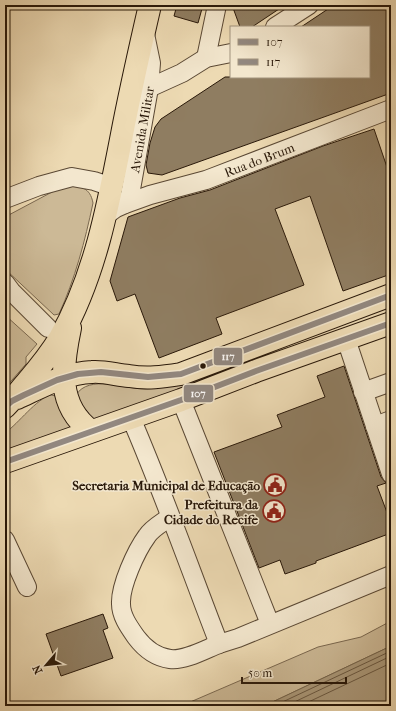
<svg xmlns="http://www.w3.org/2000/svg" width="396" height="711" viewBox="0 0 396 711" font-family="'IM FELL French Canon',serif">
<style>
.green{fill:#ccb996;stroke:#7a6850}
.water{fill:#aa9879;stroke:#76654c}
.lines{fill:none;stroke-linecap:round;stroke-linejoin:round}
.shore{stroke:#6a5841;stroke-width:1}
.building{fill:#8f7d61;stroke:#291809}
.minor-casing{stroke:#5a4834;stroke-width:20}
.major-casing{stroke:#291809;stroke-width:24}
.path{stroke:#291809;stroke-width:2.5;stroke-dasharray:3 2;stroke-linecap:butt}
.minor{stroke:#f3e7ce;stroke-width:18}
.major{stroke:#eddab3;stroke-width:22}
.bus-1-casing{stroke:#f3e7ce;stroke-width:9}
.bus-2-casing{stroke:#f3e7ce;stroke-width:9}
.bus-1{stroke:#928880;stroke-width:6}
.bus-2{stroke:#928880;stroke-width:6}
.bus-dot{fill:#291809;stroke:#f3e7ce;stroke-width:1.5}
.labels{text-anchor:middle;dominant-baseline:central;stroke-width:3;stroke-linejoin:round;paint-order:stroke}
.street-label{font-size:13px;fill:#291809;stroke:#f3e7ce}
.poi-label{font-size:13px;font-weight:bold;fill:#291809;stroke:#f3e7ce;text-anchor:end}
.line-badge{stroke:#f3e7ce;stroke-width:1.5}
.badge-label{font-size:11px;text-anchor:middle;font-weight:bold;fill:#fff}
</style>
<rect width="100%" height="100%" fill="#eddab3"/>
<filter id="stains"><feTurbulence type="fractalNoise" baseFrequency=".005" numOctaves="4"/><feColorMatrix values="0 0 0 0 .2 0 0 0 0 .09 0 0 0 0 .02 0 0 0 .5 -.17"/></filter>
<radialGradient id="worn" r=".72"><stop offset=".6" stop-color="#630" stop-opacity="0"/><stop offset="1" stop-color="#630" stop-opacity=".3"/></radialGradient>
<path class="green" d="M67,184C81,187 90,187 93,203C85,241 75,279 59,314L54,315L5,269V217Z
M5,315L37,344L26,357V364L5,388Z
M268,350L270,357L95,420L90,419L76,395C89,374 125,389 145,389C155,389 165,385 175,382C206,373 237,361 268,350Z
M51,395L56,396L73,428L5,451V433C19,423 36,399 51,395Z
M391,621V646L264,706H181L318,647L361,637Z"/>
<path class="water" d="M391,646V706H264Z"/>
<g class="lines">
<path class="shore" d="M274,706L391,651
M286,706L391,656
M300,706L391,663"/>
</g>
<path class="building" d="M177,5H203L198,23L174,16Z
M232,5H285L252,27H240Z
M334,5H391V93L162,175L148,173L146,165L150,143L155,127L161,119L225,77H369V27H301Z
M374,129L391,179V274L343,291L310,196L275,209L304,285L216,318L222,334L159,358L135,294L117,301L110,281L128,217L180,198L210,190L323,146Z
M344,366L381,477L386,483L377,486L391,523V533L316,561V563L285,574L280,560L259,568L214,452L282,427L277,415L325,397L317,376Z
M103,614L108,628L103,630L113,658L61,676L46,634Z"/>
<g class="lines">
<g class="minor-casing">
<g id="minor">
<path d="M275,27L309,5"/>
<path d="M206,58L217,5"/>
<path d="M149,88L182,73L206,58L231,53"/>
<path d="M5,199L39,186L72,177L94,181L112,187"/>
<path id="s1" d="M125,204L130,195L149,88L151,63L145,34"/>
<path id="s2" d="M105,216L116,208L125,204L150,195L206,180L391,109"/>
<path d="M5,283L11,291L48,328"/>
<path d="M346,339L391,474"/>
<path d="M363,392L391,382"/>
<path d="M181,400L270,624"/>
<path d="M131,418C163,492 190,569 219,644L238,638L391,575"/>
<path d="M375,426L391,420"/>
<path d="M170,517C162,523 152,528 147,536C136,551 120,586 121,604C121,616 129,627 136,637C145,649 155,657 170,659C185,661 206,649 219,644"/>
<path d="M5,540L27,587"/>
</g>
</g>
<g class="major-casing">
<path id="major" d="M70,328C62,366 56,405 91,431
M17,398C41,387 65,373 92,372C104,371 117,375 129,376C147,379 162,377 181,374L391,295
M5,407C13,399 20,390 27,382C39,368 51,353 60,338C97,273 110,196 124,124C132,84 141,44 150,5
M5,462L181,400L256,371L391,323"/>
</g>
<path class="path" d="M127,5V10"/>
<use href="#minor" class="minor"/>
<use href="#major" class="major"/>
<g class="bus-1-casing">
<path id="bus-1" d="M5,462L181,400L256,371L391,323"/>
</g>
<g class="bus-2-casing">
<path id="bus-2" d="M5,407L12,401L24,395L57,380L78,374L101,372L148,377L181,374L391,295"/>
</g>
<use href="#bus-1" class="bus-1"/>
<use href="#bus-2" class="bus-2"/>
</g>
<defs>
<g id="civic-ring" transform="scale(1.15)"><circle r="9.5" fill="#f3e7ce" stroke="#8f2418" stroke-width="1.5"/><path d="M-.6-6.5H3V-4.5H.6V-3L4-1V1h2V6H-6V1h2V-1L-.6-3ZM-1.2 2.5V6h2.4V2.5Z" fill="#8f2418"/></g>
</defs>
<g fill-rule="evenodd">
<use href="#civic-ring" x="275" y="485"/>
<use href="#civic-ring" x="274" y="511"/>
</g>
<circle class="bus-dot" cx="203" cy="366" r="3.5"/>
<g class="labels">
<g class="street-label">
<text stroke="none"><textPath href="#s1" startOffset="77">Avenida Militar</textPath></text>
<text stroke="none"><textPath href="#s2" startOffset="165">Rua do Brum</textPath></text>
</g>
<g class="poi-label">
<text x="260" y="485">Secretaria Municipal de Educação</text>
<text x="258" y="504">Prefeitura da<tspan x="258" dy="15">Cidade do Recife</tspan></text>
</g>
</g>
<g class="line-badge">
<rect x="213" y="347" width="30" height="19" rx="4" fill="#928880"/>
<rect x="183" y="384" width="31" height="19" rx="4" fill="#928880"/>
</g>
<g class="badge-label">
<text x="228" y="360">117</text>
<text x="198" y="397">107</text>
</g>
<rect width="396" height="711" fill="none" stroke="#eddab3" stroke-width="20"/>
<rect x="6" y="6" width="384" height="699" fill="none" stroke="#291809" stroke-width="2"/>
<rect x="10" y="10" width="376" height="691" fill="none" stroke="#291809"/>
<rect x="230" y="26" width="140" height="52" fill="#f3e7ce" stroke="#a2947f"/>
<rect x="238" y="39" width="20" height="6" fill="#928880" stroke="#a2947f"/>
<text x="266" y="46" font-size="12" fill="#291809">107</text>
<rect x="238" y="59" width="20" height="6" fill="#928880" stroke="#a2947f"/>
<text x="266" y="66" font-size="12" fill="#291809">117</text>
<g transform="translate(46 665) rotate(242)" stroke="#f3e7ce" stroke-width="3" paint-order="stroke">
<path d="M0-3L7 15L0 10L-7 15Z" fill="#291809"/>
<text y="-6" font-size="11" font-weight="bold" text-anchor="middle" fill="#291809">N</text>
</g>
<path d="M242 677v6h104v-6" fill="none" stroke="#291809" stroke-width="2"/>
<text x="248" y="677" font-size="12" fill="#291809" stroke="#f3e7ce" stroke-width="3" paint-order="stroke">50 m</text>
<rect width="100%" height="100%" filter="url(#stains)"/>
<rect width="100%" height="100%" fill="url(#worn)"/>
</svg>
